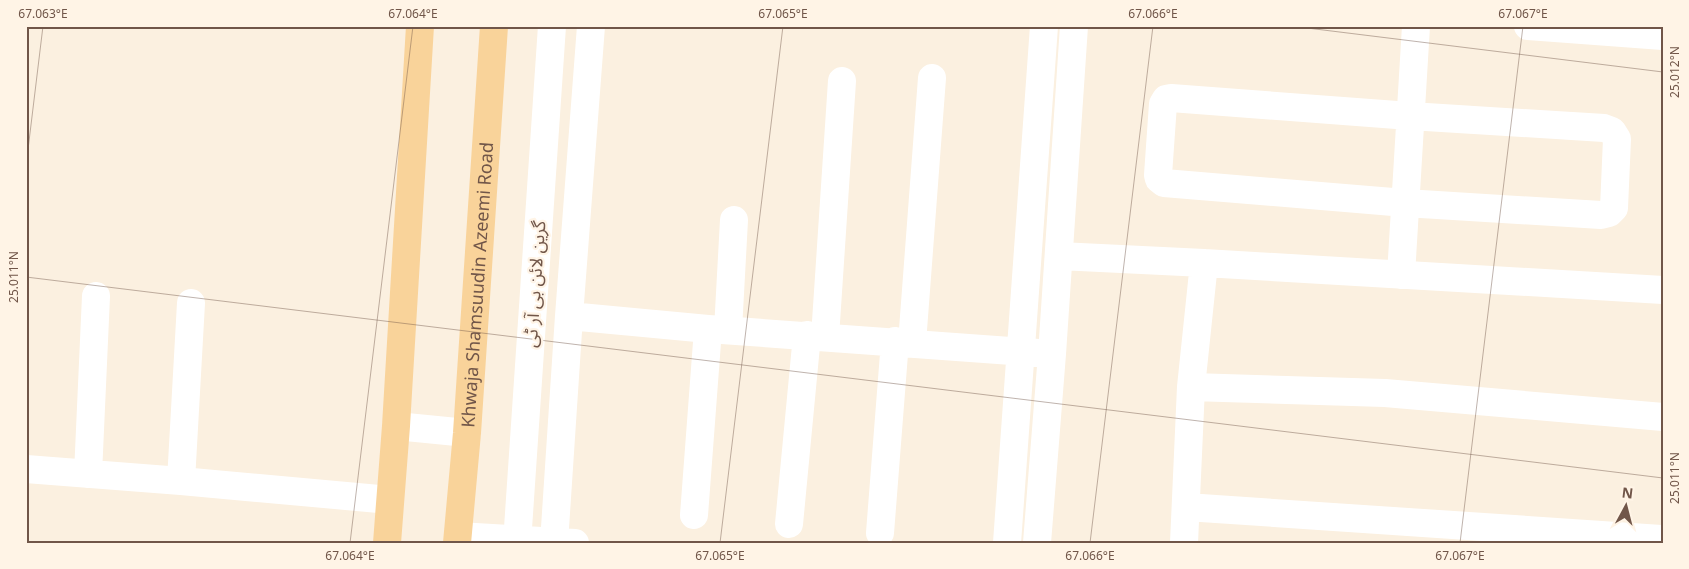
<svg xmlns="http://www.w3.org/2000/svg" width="1689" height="569" viewBox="0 0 1689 569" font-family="'Noto Sans','Noto Sans Arabic',sans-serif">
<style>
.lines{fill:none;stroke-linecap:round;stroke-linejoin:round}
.minor{stroke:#fff;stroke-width:28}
.major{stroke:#f9d39a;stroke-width:28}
.ticks{fill:none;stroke:#715649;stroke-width:1;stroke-opacity:0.45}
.labels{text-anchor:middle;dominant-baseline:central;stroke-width:4.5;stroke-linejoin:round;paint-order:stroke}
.street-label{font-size:18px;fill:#715649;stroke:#fff4e6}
.neatline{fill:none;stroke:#715649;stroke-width:2}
.ticks-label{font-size:12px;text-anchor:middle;fill:#715649}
</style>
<rect width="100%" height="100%" fill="#fbf0e0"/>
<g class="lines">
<path class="minor" d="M591,26L569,316L708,329L1052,354
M1528,26L1663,36
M1171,98L1410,116L1604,128L1612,131L1617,139L1614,208L1609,213L1601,215L1405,203L1164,183L1159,179L1158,175L1163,104L1166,99Z
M1059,256L1204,263L1663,290
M1401,275L1416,26
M728,330L734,220
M825,337L842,81
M912,343L932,78
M1191,387L1385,393L1663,417
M396,426L467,433
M26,469L181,481L390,500
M88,474L96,296
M181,481L191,303
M1186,507L1661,539
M694,515L708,329
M789,524L807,335
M880,533L895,341
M458,536L575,543
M517,543L552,26
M554,543L569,316
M1007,543L1044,26
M1037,543L1052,354L1074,26
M1184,543L1191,387L1204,263"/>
<g class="major">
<path d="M387,543L396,426L420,26"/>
<path id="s1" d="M457,543L467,433L494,26"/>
</g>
</g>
<path class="ticks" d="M1291,26L1663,72M26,166L43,26M26,277L1663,478M350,543L413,26M720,543L783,26M1090,543L1153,26M1460,543L1523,26"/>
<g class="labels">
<g class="street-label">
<text transform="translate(534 284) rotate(-86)">گرین لائن بی آر ٹی</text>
<text stroke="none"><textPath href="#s1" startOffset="259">Khwaja Shamsuudin Azeemi Road</textPath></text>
</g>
</g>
<rect width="1689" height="569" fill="none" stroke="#fff4e6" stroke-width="55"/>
<g transform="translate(1626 506) rotate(7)" stroke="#fff4e6" stroke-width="4" paint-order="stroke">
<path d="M0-4L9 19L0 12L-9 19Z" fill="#715649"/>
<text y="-8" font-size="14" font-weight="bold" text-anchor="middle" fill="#715649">N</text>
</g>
<rect x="28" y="28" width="1634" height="514" class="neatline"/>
<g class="ticks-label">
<text x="43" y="18">67.063°E</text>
<text x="413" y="18">67.064°E</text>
<text x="783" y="18">67.065°E</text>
<text x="1153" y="18">67.066°E</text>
<text x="1523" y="18">67.067°E</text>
<text transform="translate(1675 72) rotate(-90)" y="4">25.012°N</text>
<text transform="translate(14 277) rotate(-90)" y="4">25.011°N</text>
<text transform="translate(1675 478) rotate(-90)" y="4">25.011°N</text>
<text x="350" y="560">67.064°E</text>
<text x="720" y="560">67.065°E</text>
<text x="1090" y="560">67.066°E</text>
<text x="1460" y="560">67.067°E</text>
</g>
</svg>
